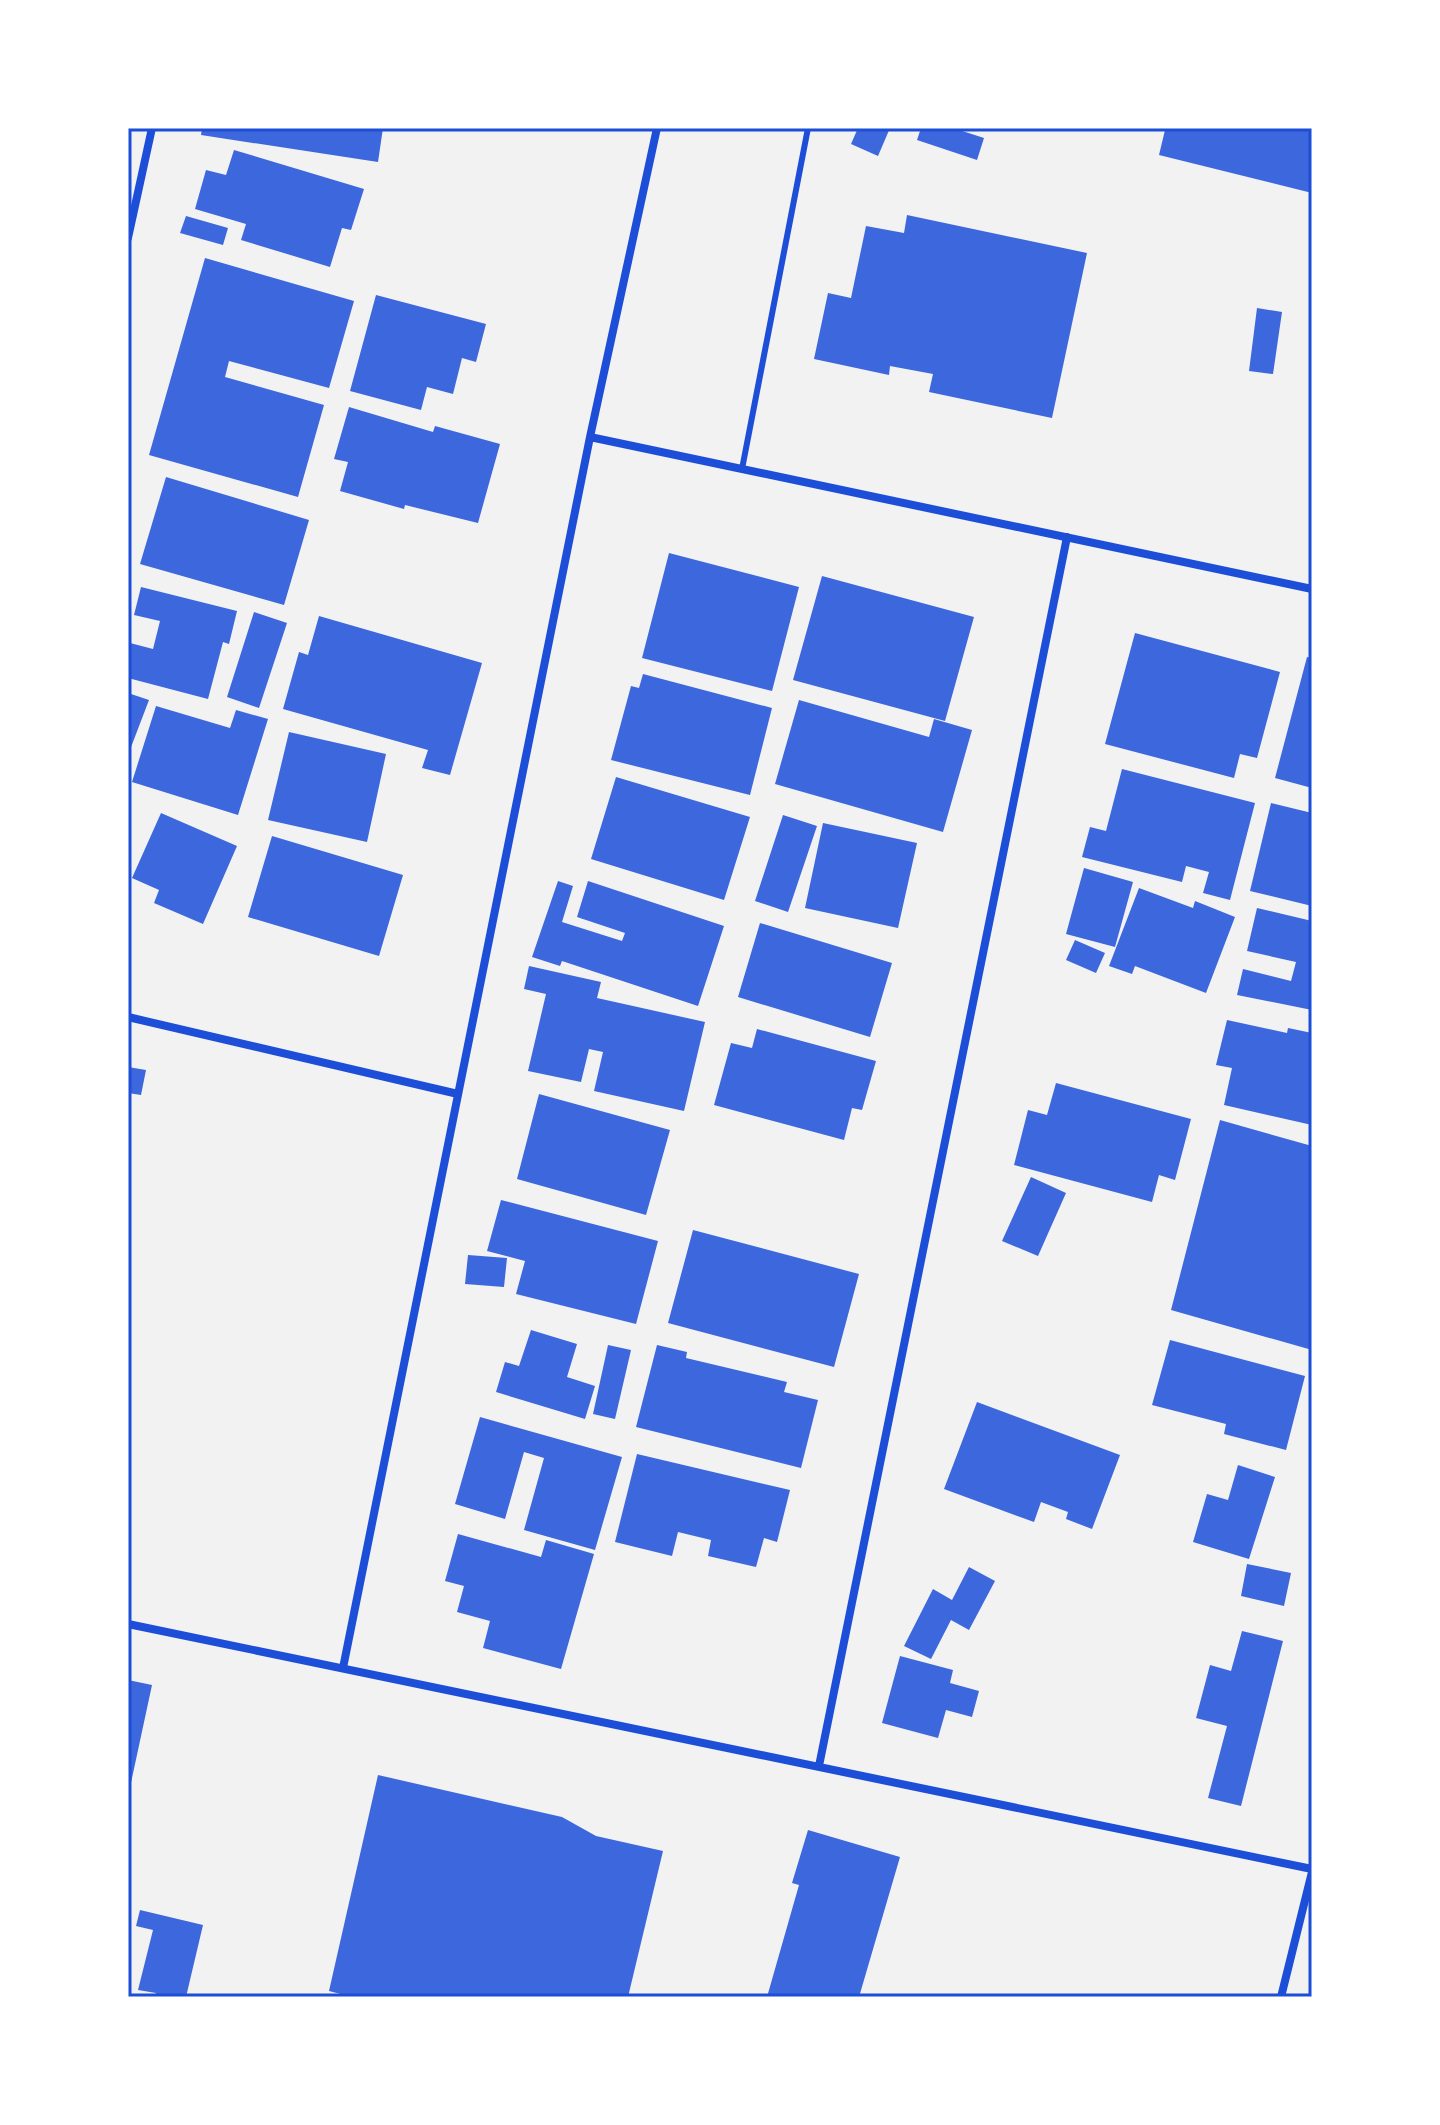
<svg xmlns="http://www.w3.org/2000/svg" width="1440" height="2125" viewBox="0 0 1440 2125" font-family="'Open Sans',sans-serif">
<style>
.building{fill:#3d67dc}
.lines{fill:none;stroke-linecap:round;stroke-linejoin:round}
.service{stroke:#1d4ed8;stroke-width:6}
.minor{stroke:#1d4ed8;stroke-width:8}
.neatline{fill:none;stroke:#1d4ed8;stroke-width:3}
</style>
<rect width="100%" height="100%" fill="#f2f2f2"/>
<path class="building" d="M202,128H383L378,162L201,135Z
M858,128H890L878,156L851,144Z
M921,128H953L984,138L977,160L917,140Z
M1312,128V193L1159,155L1165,130L1160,128Z
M234,150L364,189L351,230L342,228L330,267L241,240L246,224L195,209L206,170L226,175Z
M907,215L1087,253L1052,418L929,392L933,374L890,366L889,375L814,359L828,293L851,298L866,226L904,233Z
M186,216L228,228L223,245L180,233Z
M205,258L354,301L329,388L229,361L225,377L324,405L298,497L149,455Z
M376,295L486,324L476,362L462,358L453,394L427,387L421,410L350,391Z
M1257,308L1282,312L1273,374L1249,371Z
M349,407L433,432L435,426L500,444L478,523L405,505L404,509L340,491L348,462L334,459Z
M166,477L309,520L284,605L140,564Z
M669,553L799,587L772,691L642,658Z
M822,576L974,617L945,721L793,680Z
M141,587L237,611L229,644L223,642L208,699L128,678L130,643L153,649L160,621L134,615Z
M254,612L287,623L259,708L227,697Z
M319,616L482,663L450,775L422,768L428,750L283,709L299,652L308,655Z
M1135,633L1280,672L1257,758L1240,754L1234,778L1105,744Z
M1307,657L1312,658V788L1275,778Z
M643,674L772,708L750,795L611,760L631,686L639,688Z
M128,693L149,700L128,755Z
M799,700L929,737L934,719L972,730L943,832L775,784Z
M156,706L230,728L236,710L268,719L238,815L132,782Z
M289,732L386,754L367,842L268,820Z
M1122,769L1255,803L1230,900L1203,893L1209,872L1186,866L1182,882L1082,857L1090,827L1106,831Z
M616,777L750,817L724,900L591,859Z
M1271,803L1312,813V906L1250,891Z
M161,813L237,846L203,924L154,903L159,890L132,878Z
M783,815L817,826L788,912L755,901Z
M823,823L917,843L898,928L805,908Z
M272,836L403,875L379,956L248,917Z
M1084,868L1133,882L1115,947L1066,934Z
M558,881L573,886L562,922L622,941L625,933L577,917L588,881L724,926L698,1006L562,961L560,966L532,957Z
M1139,888L1193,908L1195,901L1235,917L1206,993L1135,966L1132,974L1109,966Z
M1257,908L1312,921V1010L1237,995L1243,969L1291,981L1296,962L1247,951Z
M760,923L892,963L870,1037L738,997Z
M1075,940L1105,953L1096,973L1066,960Z
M529,966L601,982L597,998L705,1022L684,1111L594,1091L603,1052L589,1049L581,1082L528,1071L546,994L524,989Z
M1227,1020L1287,1033L1288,1028L1312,1033V1125L1224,1105L1232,1068L1216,1065Z
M757,1029L876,1061L862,1110L852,1108L844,1140L714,1105L731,1043L752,1048Z
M128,1067L146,1070L141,1095L128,1093Z
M1056,1083L1191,1119L1175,1180L1159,1175L1152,1202L1014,1165L1028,1110L1047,1115Z
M539,1094L670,1130L646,1215L517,1179Z
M1220,1120L1312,1146V1350L1171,1310Z
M1031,1177L1066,1193L1038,1256L1002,1241Z
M501,1200L658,1241L636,1324L516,1294L525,1261L487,1251Z
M693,1230L859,1274L834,1367L668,1323Z
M468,1255L507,1258L504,1287L465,1284Z
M531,1330L577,1344L567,1377L595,1386L585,1419L496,1392L505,1362L519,1366Z
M1170,1340L1305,1376L1286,1450L1224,1434L1226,1424L1152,1405Z
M608,1345L631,1350L615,1419L593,1414Z
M657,1345L687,1352L686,1358L787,1382L784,1392L818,1400L801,1468L636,1427Z
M977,1402L1120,1455L1092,1529L1066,1519L1068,1512L1041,1502L1034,1522L944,1489Z
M480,1417L622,1457L595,1550L524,1530L544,1458L524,1452L505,1519L455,1504Z
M637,1454L790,1490L777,1542L764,1538L756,1567L708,1556L711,1540L678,1532L672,1556L615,1542Z
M1238,1465L1275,1477L1249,1559L1193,1542L1207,1494L1228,1500Z
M458,1534L541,1557L546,1540L594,1554L561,1669L483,1648L490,1621L457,1612L464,1586L445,1581Z
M1247,1564L1291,1573L1284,1606L1241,1596Z
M969,1567L995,1581L969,1630L951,1620L931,1659L904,1646L933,1589L952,1600Z
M1242,1631L1283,1641L1241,1806L1208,1798L1227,1726L1196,1718L1210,1665L1231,1671Z
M900,1656L953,1670L950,1683L979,1691L972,1717L946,1710L938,1738L882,1723Z
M128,1680L152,1685L129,1792H128Z
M378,1775L562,1817L596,1836L663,1851L628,1997H352L329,1991Z
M808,1830L900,1857L859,1997H767L799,1885L792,1883Z
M140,1910L203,1925L186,1997H155L156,1993L138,1990L153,1930L136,1926Z"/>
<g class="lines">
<path class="service" d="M742,469L808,128"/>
<path class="minor" d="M128,238L152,128
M590,437L1312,589
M128,1017L458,1094
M128,1624L1312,1869
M343,1668L590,437L657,128
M819,1766L1067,537
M1281,1997L1312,1872"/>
</g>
<rect width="1440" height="2125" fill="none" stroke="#ffffff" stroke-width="260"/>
<rect x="130" y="130" width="1180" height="1865" class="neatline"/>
</svg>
